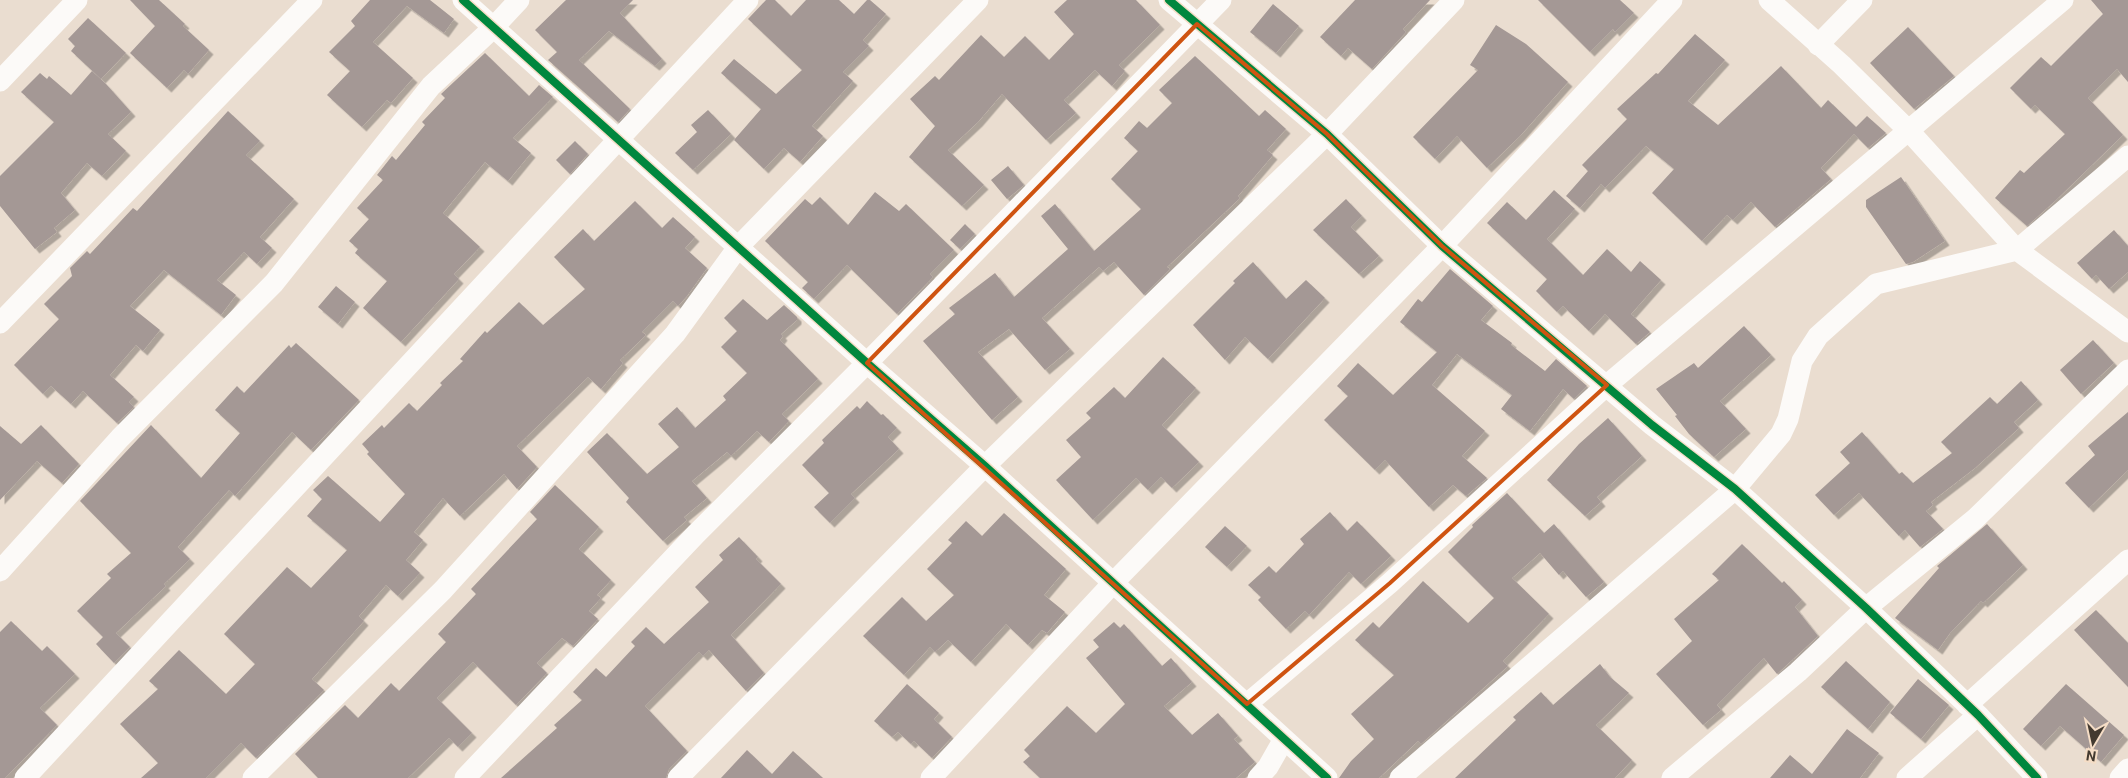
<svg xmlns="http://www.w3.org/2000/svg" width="2128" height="778" viewBox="0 0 2128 778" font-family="Roboto,sans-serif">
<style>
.building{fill:#a49895;filter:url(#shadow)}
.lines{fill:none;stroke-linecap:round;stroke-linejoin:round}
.minor{stroke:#fcfaf8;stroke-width:21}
.cycleway-casing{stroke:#f5ddc6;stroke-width:11}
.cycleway{stroke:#00873e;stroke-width:8}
.marked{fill:none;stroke:#cf5411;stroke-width:4;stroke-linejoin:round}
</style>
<defs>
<filter id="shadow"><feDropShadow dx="4.5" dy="4.5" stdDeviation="0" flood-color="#0004"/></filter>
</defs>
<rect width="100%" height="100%" fill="#eaddd0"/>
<path class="building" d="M130,0H159L185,24L183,26L209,50L188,74L184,70L167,88L130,53L155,26Z
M370,0H430L454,19L444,33L407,6L373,42L413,78L391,103L387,100L362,127L327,95L350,71L329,52L355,26L351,21Z
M566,0H633L620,13L662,59L655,66L609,31L579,60L630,109L618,122L548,60L557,52L535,30Z
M766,0H775L791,16L806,0H839L854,14L867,0H870L886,14L863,40L869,46L843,72L853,81L812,126L823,136L800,162L784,148L764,169L734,140L761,109L721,73L734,59L776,94L802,70L748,19Z
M1067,0H1136L1160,25L1119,65L1125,71L1112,86L1095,70L1064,100L1076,113L1046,140L1002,94L978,122L948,150L984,185L962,206L909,157L935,126L910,99L935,76L939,80L981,35L1004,57L1025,36L1049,60L1074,34L1054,12Z
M1355,0H1430L1403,29L1406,32L1372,69L1348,48L1341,56L1320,37Z
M1538,0H1620L1634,13L1615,32L1613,29L1590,52Z
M2091,0H2128V82L2117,69L2088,98L2123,135L2055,201L2027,226L1995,198L2020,170L2024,173L2065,134L2035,105L2031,109L2010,88L2041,57L2051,66L2103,14Z
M1273,4L1299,26L1276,53L1250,32Z
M88,18L126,53L101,79L71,51L75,46L68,39Z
M1496,25L1526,44L1568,82L1520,136L1487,168L1457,136L1435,159L1413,137L1478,70L1470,65Z
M1908,27L1954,76L1914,109L1870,63Z
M1695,34L1725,60L1688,101L1718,125L1781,66L1821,108L1828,100L1856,127L1867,116L1886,133L1868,148L1854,134L1821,168L1831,179L1775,227L1751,202L1733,220L1727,215L1702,241L1652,193L1674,169L1646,146L1605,188L1601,184L1580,208L1566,196L1588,171L1582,165L1627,119L1617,109L1656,73L1658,74Z
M485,53L529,96L539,85L553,97L513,138L531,153L508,181L485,162L443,213L480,247L454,274L459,279L401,342L363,308L387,281L355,253L358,249L349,241L369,219L357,208L383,180L377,175L392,156L396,160L425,125L422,122L445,98L441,94Z
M1195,56L1259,116L1265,110L1286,129L1267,150L1273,155L1238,196L1240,198L1167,267L1170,269L1144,295L1114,262L1103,271L1099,267L1042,318L1070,349L1045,370L1009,329L978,352L1018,397L992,420L923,341L955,314L949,308L995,273L1014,297L1068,249L1041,216L1055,204L1094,251L1141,209L1111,179L1138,151L1124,138L1139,121L1147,128L1172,103L1159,90Z
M92,71L106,84L131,112L108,134L126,151L102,176L87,163L61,193L75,210L54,228L57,232L35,249L0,206V176L54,122L21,92L40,73L47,79L49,76L71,95Z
M708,110L731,134L693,170L675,153L697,132L691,125Z
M228,111L260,141L246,155L294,199L260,237L272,248L257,264L244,252L217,280L236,295L221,315L164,270L130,306L160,330L143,351L136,345L110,375L134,397L129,402L134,407L117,423L83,391L71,404L51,386L43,394L14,365L59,319L44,304L72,276L70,268L87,251L90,254L133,208L137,211Z
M575,141L588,154L570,174L556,160Z
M1008,166L1024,185L1007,199L991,180Z
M1901,177L1945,241L1913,262L1906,264L1866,207V200Z
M1554,190L1575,209L1547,239L1583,275L1607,249L1631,272L1640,261L1661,280L1631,314L1650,332L1636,344L1605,314L1589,331L1563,306L1557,312L1536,291L1547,279L1487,223L1507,202L1526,220Z
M875,192L899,211L906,204L954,250L930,274L933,277L897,314L847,265L814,299L802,288L808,282L765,241L805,199L812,205L820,197L848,225Z
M1346,199L1362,216L1351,227L1379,256L1359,274L1313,230Z
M635,201L662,228L673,217L695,237L685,248L707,268L687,296L678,306L673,301L642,332L646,335L620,360L623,363L601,389L588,377L517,446L537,467L517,489L504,474L460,516L443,498L414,532L423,540L406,560L420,573L398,596L386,585L359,616L364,621L312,679L324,690L256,758L241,743L206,778H141L158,763L120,724L158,689L149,681L179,650L226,694L255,664L224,634L287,567L311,588L347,550L307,516L322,499L313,490L328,476L380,522L405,494L367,454L369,452L362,444L382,425L384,428L409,403L417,411L442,385L440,383L463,361L460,359L485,331L487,333L519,302L543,325L585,289L554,257L583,229L594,241Z
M965,224L975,234L960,249L950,240Z
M2114,230L2128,246V272L2109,289L2096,275L2092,279L2077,263Z
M1253,262L1286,299L1306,280L1325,298L1268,359L1245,337L1225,360L1193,325L1235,283L1233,281Z
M1450,269L1493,306L1481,320L1512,343L1511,345L1545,371L1556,359L1587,386L1574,399L1563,389L1530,431L1501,409L1512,395L1457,354L1432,385L1485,431L1462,456L1487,478L1466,496L1453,485L1429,507L1385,460L1375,470L1324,420L1348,396L1337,386L1358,363L1393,395L1437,352L1400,322L1418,299L1422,302Z
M336,286L355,302L338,324L318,307Z
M743,299L767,320L784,305L797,317V320L781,334L783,336L780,340L818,379L782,414L789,421L769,442L757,431L731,456L727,452L692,481L707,498L684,517L687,520L663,541L626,502L629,498L587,452L607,433L647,474L679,447L658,424L677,407L695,428L726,400L723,396L747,373L721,347L737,331L724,318Z
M1744,326L1771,355L1720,401L1746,429L1714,457L1689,434L1675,416L1677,415L1656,389L1694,363L1698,368Z
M2093,340L2114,363L2081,394L2060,370Z
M296,343L359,400L311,450L292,432L235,496L229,490L178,547L190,559L164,584L166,586L116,633L130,647L114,663L96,644L103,637L77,611L111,578L107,574L131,553L80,501L151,425L201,478L240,433L215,410L237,386L244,393L289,345L291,348Z
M1163,357L1196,388L1162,425L1199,462L1172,488L1161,477L1148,490L1136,478L1093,520L1056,480L1081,457L1066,440L1091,418L1086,413L1114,387L1125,398Z
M2021,381L2038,400L2014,422L2019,428L1975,468L1931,502L1933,505L1926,511L1943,529L1920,547L1905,530L1899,536L1859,493L1834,515L1815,495L1850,463L1840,452L1862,432L1899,474L1902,472L1913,483L1952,453L1941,442L1990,397L1997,404Z
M867,401L881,415L883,414L897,428L888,437L899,449L851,494L855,498L830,523L814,507L829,493L802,465L824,443L822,440L857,406L860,409Z
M2128,412V470L2089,508L2065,483L2095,455L2088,446Z
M1608,418L1642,456L1597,497L1601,502L1585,516L1547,480L1579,444Z
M41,425L79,464L62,483L37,461L0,500V426L21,444Z
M555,485L599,527L579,549L611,580L597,595L601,598L589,611L598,619L573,646L562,638L537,663L547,673L516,705L473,662L437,698L472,733L458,747L449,738L408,778H318L295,754L345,705L358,718L391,683L399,691L446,642L438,634L476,594L471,589L537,519L530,512Z
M1507,493L1544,533L1554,524L1604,582L1586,597L1563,571L1559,575L1540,553L1512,578L1549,614L1503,661L1508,666L1421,744L1418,741L1379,778H1339L1351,761L1374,739L1351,714L1394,675L1355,640L1373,622L1379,628L1423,581L1468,623L1494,598L1448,552L1473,527L1472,525Z
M1330,512L1347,531L1357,521L1391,556L1361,584L1349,572L1309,615L1305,611L1286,629L1258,600L1261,597L1248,585L1269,566L1276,573L1304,544L1300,539Z
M1004,513L1066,569L1044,595L1065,612L1047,633L1042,630L1028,645L1006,624L971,662L948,640L935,652L930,647L904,675L863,636L902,597L926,621L954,595L927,569L952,543L948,540L966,521L982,536Z
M1987,524L2023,565L1983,603L1981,601L1950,633L1938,650L1895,618L1939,568L1937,566Z
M1225,526L1247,546L1227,567L1205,547Z
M739,537L758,557L756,559L781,584L731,635L764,673L746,691L709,650L703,656L699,652L645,706L687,751L669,769L666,778H501L557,728L554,725L582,700L573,692L596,668L606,677L635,646L631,642L646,627L664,644L709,602L695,587L723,560L719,555Z
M1742,544L1782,583L1784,581L1802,600L1795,607L1818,636L1777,674L1764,658L1717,705L1721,710L1703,725L1656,674L1692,641L1674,619L1719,580L1712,574Z
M2096,610L2128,643V687L2074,630Z
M11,621L42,651L47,646L75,674L40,708L57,725L5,778H0V632Z
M1114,622L1120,628L1124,624L1162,666L1171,658L1192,682L1164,706L1192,735L1218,713L1238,736L1234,739L1255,762L1236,778H1040L1023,762L1030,756L1024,750L1067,706L1096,733L1125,704L1086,658L1099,647L1093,640Z
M1846,661L1890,702L1868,729L1821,687Z
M1600,664L1610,677L1629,693L1596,725L1632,760L1615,778H1455L1516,720L1513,717L1541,692L1553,705Z
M1918,679L1949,705L1921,739L1890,713Z
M907,684L939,713L934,719L952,737L932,758L914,741L911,744L898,732L892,737L874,721Z
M2066,684L2124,735L2101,762L2060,726L2041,746L2023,729Z
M1847,729L1879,753L1860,778H1770L1790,755L1812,774Z
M747,750L772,774L793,751L823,778H721Z"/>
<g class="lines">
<path class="minor" d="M463,0L867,363L985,466L1327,778
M1169,0L1327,134L1442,246L1652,425L1735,489L1866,608L1978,715L2037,778
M1769,0L1842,65L1909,131L2017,250L2128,332
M1818,45L1862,0
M0,81L77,0
M0,323L312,0
M0,571L120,438L274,283L431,86L494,27L519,0
M1247,704L1390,583L1607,385L2063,0
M1967,705L2128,560
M25,778L748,0
M253,778L443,590L675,334L739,246L978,0
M465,778L696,534L867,363L1221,0
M678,778L985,466L1327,134L1454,0
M931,778L1113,583L1442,246L1672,0
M1258,778L1268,767L1284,739
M1400,778L1735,489L1781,434L1788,419L1802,361L1818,336L1876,284L2017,250L2128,156
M1672,778L1798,672L1866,608L1975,519L2128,370
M1907,778L1978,715
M2120,778L2128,769"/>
<g class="cycleway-casing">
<path id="cycleway" d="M463,0L867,363L985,466L1327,778
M1169,0L1327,134L1442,246L1652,425L1735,489L1866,608L1978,715L2037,778"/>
</g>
<use href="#cycleway" class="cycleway"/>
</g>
<path class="marked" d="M1197,24L1327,134L1442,246L1607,385L1390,583L1247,704L867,363Z"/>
<g transform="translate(2093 743) rotate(189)" stroke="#f5ddc6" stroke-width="4" paint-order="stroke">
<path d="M0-4L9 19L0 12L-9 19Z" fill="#433a30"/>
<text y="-8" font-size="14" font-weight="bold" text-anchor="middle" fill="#433a30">N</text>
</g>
</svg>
